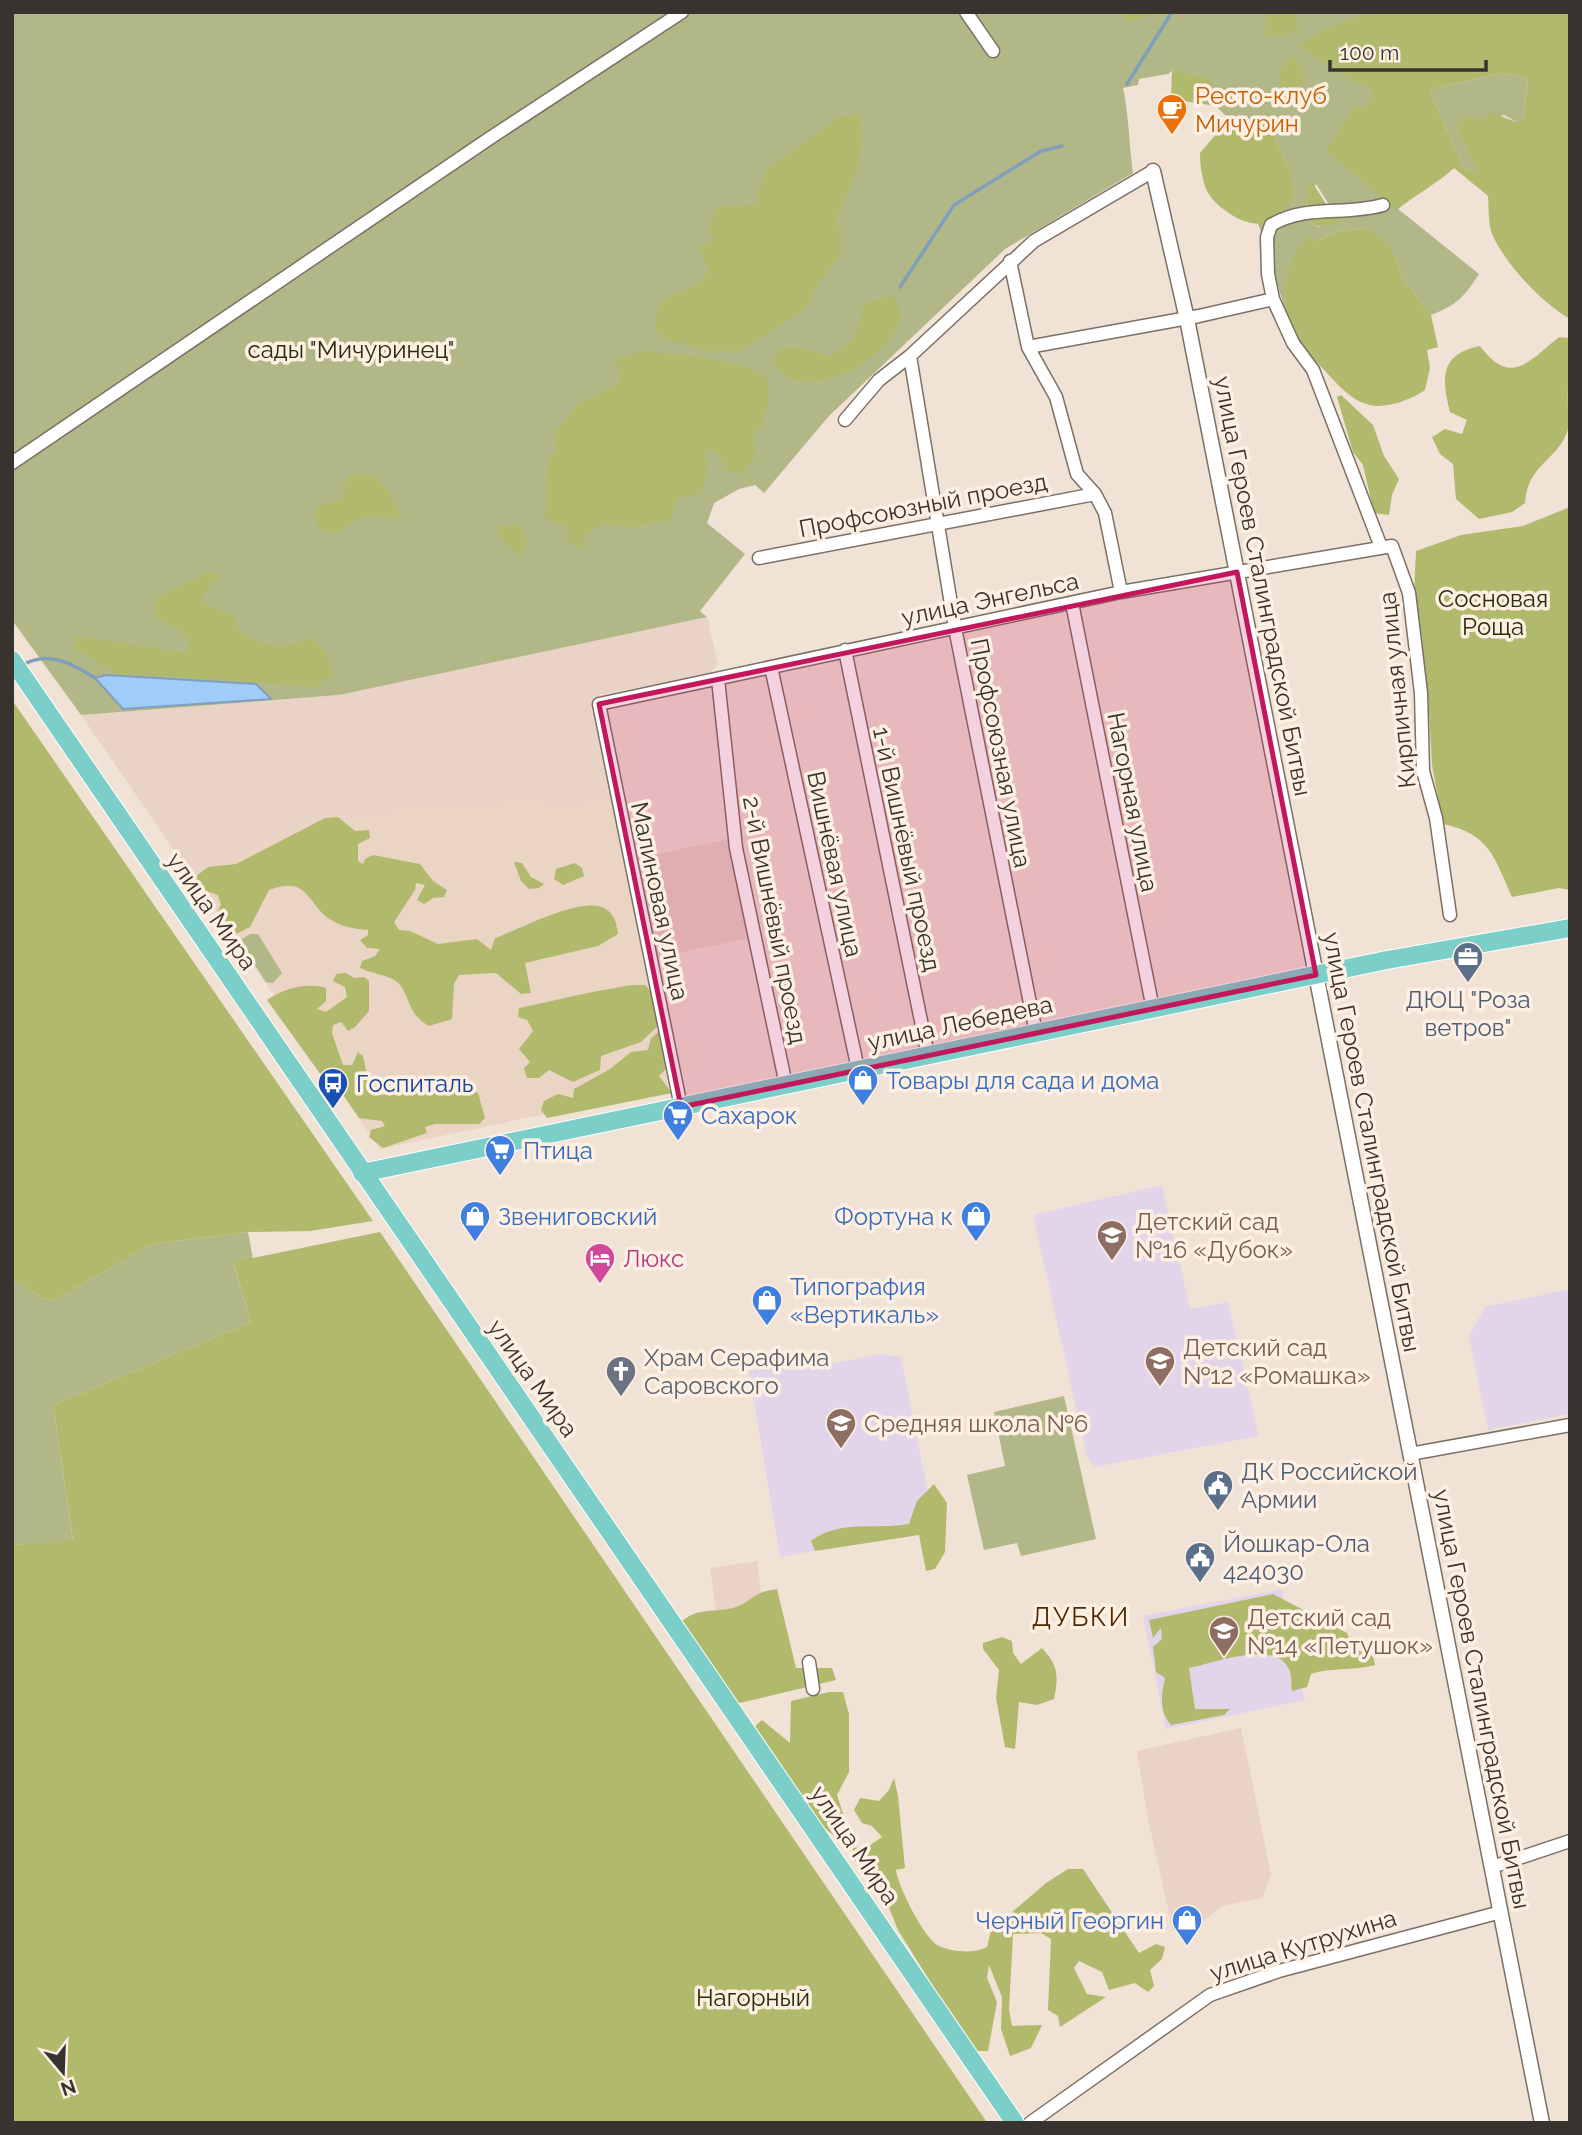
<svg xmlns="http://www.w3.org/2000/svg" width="1582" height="2135" viewBox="0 0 1582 2135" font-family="Raleway,sans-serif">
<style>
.built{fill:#ead5c4}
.industrial{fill:#e8d3c6}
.education{fill:#e3d5e9}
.green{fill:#b1b786;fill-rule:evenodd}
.forest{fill:#b1b96c;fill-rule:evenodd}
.water{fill:#a0ccfa;stroke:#819ebd;stroke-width:2}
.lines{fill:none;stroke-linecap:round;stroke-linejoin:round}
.stream{stroke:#819ebd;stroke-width:3.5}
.minor-casing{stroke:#7c6f64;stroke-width:15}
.tertiary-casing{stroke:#7c6f64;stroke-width:17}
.primary-casing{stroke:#fff;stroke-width:20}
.minor{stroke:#fff;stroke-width:12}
.tertiary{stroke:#fff;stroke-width:14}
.primary{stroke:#7ccec9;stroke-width:18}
.marked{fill:#c2185b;fill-opacity:0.2;stroke:#c2185b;stroke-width:5;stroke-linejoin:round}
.labels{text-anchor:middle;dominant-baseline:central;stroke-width:7;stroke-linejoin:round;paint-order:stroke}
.food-label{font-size:24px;fill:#c56008;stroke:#feefe3;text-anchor:start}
.park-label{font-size:24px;fill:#2a2d0b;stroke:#feefe3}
.street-label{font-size:24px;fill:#38332e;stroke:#feefe3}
.service-label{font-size:24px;fill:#4e5e75;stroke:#feefe3;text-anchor:start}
.shop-label{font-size:24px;fill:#366cbe;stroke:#feefe3;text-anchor:start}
.transit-label{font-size:24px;fill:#164399;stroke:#feefe3;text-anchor:start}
.education-label{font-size:24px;fill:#785e54;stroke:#feefe3;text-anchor:start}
.hotel-label{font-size:24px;fill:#b23c85;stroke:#feefe3;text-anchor:start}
.worship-label{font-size:24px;fill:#5b616d;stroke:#feefe3;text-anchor:start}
.neighbourhood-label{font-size:26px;letter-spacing:2px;fill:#502600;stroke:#feefe3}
</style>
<rect width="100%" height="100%" fill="#f1e2d6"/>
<path class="built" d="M614,797L672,1087L380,1149L193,878L335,815L544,800L547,811Z"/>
<path class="industrial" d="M707,617L718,664L708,675L598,695L606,741L601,743L614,797L547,811L543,800L335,815L193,878L81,715L339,695Z
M729,839L750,938L658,957L638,858Z
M757,1561L765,1624L719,1631L710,1568Z
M1241,1728L1271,1874L1262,1898L1223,1906L1198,1925L1173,1931L1148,1819L1137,1751Z"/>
<path class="education" d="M1162,1185L1190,1309L1228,1302L1259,1436L1095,1467L1087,1457L1033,1215Z
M1570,1289V1414L1488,1430L1469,1336L1485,1307Z
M882,1354L901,1357L935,1529L780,1557L749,1371L786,1362L790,1371Z
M1282,1589L1305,1700L1166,1729L1143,1616Z"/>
<path class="green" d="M12,12H1570V55L1398,88L1326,151L1479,274C1464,297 1457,305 1431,315L1402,278L1396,257L1365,228L1334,232L1318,241L1291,328L1258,223L1271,221L1292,176L1270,125L1244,118L1229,119L1216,106L1219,101L1173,70L1168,74L1139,79L1138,85L1123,88C1129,116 1129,144 1133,173L1005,249L829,416L764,493L755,485L739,489L714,503L707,523L745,554L700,611L707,617L339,695L81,715L12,620ZM1316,184L1330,206L1320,227L1313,225L1306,205Z
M1501,73L1528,77L1524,118L1517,122L1504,115L1485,121L1455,124L1478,172L1465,170L1429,90Z
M250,934H258L282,973L273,983L266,982L243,947L242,939Z
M248,1232L253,1259L233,1263L251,1322L53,1405L73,1541L12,1545V1279L42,1298L55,1300L152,1244Z
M1064,1396L1096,1539L1021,1556L1017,1543L984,1550L967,1475L1005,1466L994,1412Z"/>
<path class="forest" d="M1123,12H1169L1126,22Z
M1266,12L1295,14L1299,27L1282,37L1265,36Z
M1370,12H1570V319C1541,302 1506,265 1492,234C1488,223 1489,207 1488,196L1454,168C1437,184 1416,194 1397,210L1326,151L1354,107L1368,105L1373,89L1356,83L1298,45L1325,29ZM1501,73L1528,77L1524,118L1517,122L1489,112L1485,121L1469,115L1455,124L1477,171L1465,170L1429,90Z
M1291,55L1303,67V86L1293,101L1280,90V70Z
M1172,70L1212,80L1219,101L1216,106L1171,99Z
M859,115C867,152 853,185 836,218L841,237L840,257L820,281L805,309L741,351H709L665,340L655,330L659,302L695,286L709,271L699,246L715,240L709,231L717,207L756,204L766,170L840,116Z
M1244,118L1270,125L1292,176L1293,200C1286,206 1280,215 1273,220C1253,233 1217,210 1207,191C1202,180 1200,165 1200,153L1229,119Z
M1312,182L1326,204L1348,215L1347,218L1324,227L1313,225L1307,213L1306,186Z
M1365,228L1380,237L1396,257L1402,278L1431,315L1438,347L1427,350L1430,368L1425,390C1413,399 1386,409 1370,405C1352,401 1339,386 1327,373C1315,360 1297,344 1291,326C1281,294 1284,260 1309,237L1318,241L1334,232Z
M894,295C896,302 901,309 900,316C896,356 816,399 783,374C779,371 775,365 772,361L780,348L805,349L830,356C854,344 860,330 863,304Z
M1559,337L1570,338C1570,361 1567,387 1568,408C1568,418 1570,425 1566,435C1553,463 1528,465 1525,503L1512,512L1479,519L1456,499L1453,464L1440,454L1432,437L1445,429L1462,434L1467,420L1450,412C1441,378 1440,354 1480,346C1511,388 1530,360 1559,337Z
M642,351C682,355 733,356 767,378L769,398L764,421L754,435L755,456L745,473L729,472L717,452L705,449L707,470L702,493L676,498L672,519L629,527L603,524L585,535V549L566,542L569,526L545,520L548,462L557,449L554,433L578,404L621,383L615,360Z
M1341,395L1373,425L1384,456L1399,479L1392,495L1389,515L1374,513L1363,465L1353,452L1337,397Z
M348,475H372L388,491L403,520C371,513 358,515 334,535L318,527L314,514L321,504L341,499Z
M1570,507V890L1559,888L1512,897C1494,857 1490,834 1443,824L1432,765L1428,694L1414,593L1416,551L1461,535L1523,526Z
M495,525H518L528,543L520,556L501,538Z
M207,573L222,574L206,590L201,603L234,615L240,632C270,649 281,649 313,638L325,653L333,674L315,687L174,676L119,675L74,648L76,636L187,653L189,641L179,629L158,620L152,607L159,596Z
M12,700L373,1221L310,1231L248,1232L152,1244L55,1300L42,1298L12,1279Z
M338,817L355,831L369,830L370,838L358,844V861L363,864L365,859L373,855L420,864L433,881L447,890L444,897L433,898L424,904L417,900L425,885L416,883L415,890L394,922L399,930L410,931L438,944L477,939L491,950L495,938C518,930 584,894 606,909C615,915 617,925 618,934L598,946L525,963L531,993L521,994L496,973L459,975L454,984L452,1019L429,1026C409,1015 411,1002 401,986C394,975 371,974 360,968L362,961L375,956L380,949L367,948L360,940L368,935V930C351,929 334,925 322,913C303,891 301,879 269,890L250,927L234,935L217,913L221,905L218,895L203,890L195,877L208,867L236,864L325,818Z
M514,862L522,863L531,877L544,884L539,888L529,889L521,881Z
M575,863L582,868L584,876L563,885L554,879L556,869Z
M346,973L354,978L364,977L369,981V1011L355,1027L348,1031L341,1022L333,1025L332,1033L343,1065H352L358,1052L363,1056L369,1084L379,1095L430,1090L442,1083L478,1093L485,1118L479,1124H435L425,1127L427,1133L383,1148L369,1137L371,1130L385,1126L382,1121L359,1118L335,1083L326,1082L267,1000C283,988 308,982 326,988V1001L317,1009L326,1012L347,997L345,987L333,981L336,974Z
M632,985H645C657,996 657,1011 657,1027L641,1042L601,1056L600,1070L573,1082L549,1070L539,1078H527L524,1068L530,1062L519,1049L533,1031L527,1020L518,1017L519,1008C557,1000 593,991 632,985Z
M662,1029L667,1055V1068L659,1076L672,1093L547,1118L541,1110L544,1101L558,1094L573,1098L574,1089L610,1069L631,1052L648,1050L651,1038Z
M380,1232L986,2121L983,2123H12V1545L73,1540L53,1405L251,1322L233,1262Z
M934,1484L947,1503L945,1552L935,1569L926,1571L919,1535L815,1551L811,1541C840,1519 874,1530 909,1524L917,1501Z
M777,1589L796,1668H832L836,1680L740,1703L721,1693L678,1625C697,1605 715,1614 736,1607C754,1600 753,1592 777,1589Z
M1273,1594L1347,1633L1354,1649L1373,1656L1375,1665C1354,1671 1331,1667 1311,1674L1307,1687L1292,1691C1291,1685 1292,1675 1289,1669C1275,1639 1214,1663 1189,1668L1195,1709H1230L1224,1715L1171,1725C1159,1711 1161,1695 1165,1678L1156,1672L1153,1647L1162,1639L1161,1628L1153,1638L1149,1620Z
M1002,1637L1012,1641L1013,1653L1021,1664L1042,1648C1058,1665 1059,1676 1054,1699L1037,1705L1019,1702L1015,1749L1005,1747L996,1698L999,1670L983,1649V1643Z
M829,1692H843L849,1714V1772L837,1795L846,1823L844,1841C810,1826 770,1760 754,1727L762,1720L790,1743L791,1701Z
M894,1778L898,1796L905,1868L896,1870C898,1886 924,1939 939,1946C952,1952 974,1954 987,1947L991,1930L1046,1883L1068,1869H1083L1139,1953L1156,1944L1165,1947L1162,1959L1150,1970L1154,1986L1148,1992L1135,1983L1109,1990L1102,1972L1079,1961L1074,1968L1087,1994L1106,1997L1060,2027L1058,2016L1048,2010L1051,1939L1041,1933L1013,1934L1009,2010L1012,2026L1042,2025L1031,2048L1010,2056L1001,2029L1002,1997L989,1965L987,1978L997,2002L988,2051H973L898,1930L874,1870L865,1868L852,1859L853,1848L869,1846L882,1837L872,1826L862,1823L854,1810L860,1798L879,1801L889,1790Z"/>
<path class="water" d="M106,675L256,684L271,699L123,709L95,678Z"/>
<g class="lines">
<path class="stream" d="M1127,84L1172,12
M900,287L954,205L1041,151L1062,146
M23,665C48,650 73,664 95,678"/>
<g class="minor-casing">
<path id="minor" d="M966,12L993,51
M1010,261L1028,347L1056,397L1077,474L1095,494L1105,513L1121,592
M1028,347L1199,316L1273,299
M910,356L955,628L1036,1033
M845,420L879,380L910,356L1034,241L1153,171
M12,463L490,138L682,12
M1381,547L1313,370L1293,343L1273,299L1268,274L1267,237L1271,225C1306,204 1344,216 1383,205
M759,558L1095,494
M1072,603L1153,1009
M845,650L928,1055
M771,667L858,1069
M718,679L736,848L786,1085
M681,1107L599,704L1121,592L1392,546L1409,593L1421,693L1423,771L1436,818L1450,915
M1410,1454L1570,1425
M809,1662L813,1689
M1492,1867L1570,1841
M1030,2123L1210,1995L1279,1971L1501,1912"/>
</g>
<g class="tertiary-casing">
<path id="tertiary" d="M1153,171L1187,319L1542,2123"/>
</g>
<g class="primary-casing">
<path id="primary" d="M12,660L1015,2123
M362,1173L1387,960L1570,928"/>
</g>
<use href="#minor" class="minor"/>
<use href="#tertiary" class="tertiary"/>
<use href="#primary" class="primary"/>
</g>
<path class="marked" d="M1237,572L1316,975L681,1107L599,704Z"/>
<defs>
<g id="cafe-pin" transform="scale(1.575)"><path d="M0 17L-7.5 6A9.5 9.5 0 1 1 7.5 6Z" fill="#e8710a" stroke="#feefe3"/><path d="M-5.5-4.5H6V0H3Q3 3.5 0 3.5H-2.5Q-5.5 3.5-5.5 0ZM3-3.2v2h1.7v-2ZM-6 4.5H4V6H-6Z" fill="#fff"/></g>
<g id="office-pin" transform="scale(1.575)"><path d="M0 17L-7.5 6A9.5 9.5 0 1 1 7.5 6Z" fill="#5c6f8a" stroke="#feefe3"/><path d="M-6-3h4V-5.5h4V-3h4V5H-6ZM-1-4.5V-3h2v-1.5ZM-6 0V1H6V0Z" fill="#fff"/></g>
<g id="shop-pin" transform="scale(1.575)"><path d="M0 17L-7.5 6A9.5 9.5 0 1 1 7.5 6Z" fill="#3f7fe0" stroke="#feefe3"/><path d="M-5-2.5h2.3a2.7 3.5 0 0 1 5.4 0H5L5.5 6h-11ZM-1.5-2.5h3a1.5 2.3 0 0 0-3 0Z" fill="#fff"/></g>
<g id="bus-pin" transform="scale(1.575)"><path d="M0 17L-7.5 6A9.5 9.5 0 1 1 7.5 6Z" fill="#1a4fb4" stroke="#feefe3"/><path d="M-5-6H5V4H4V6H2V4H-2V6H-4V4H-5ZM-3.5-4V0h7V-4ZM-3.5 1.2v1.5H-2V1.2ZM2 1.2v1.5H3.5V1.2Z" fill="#fff"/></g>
<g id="supermarket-pin" transform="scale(1.575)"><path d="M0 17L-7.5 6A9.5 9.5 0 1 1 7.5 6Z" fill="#3f7fe0" stroke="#feefe3"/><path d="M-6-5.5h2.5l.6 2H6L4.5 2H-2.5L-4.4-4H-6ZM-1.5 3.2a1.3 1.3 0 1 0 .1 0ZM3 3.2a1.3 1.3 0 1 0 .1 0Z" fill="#fff"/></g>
<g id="school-pin" transform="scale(1.575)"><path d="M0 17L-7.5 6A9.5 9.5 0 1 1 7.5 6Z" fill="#8d6e63" stroke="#feefe3"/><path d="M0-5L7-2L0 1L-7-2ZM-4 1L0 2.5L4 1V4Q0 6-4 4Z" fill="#fff"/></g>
<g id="hotel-pin" transform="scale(1.575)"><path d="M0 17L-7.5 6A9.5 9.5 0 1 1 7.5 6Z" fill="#d1479c" stroke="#feefe3"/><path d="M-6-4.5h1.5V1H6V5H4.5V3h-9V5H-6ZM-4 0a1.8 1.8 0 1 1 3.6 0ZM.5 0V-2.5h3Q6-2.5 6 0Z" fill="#fff"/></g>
<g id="church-pin" transform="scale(1.575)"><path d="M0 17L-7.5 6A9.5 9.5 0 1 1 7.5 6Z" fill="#6b7280" stroke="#feefe3"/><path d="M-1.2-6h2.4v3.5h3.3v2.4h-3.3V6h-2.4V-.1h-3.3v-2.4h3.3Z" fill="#fff"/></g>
<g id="civic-pin" transform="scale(1.575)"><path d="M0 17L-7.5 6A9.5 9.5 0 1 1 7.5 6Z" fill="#5c6f8a" stroke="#feefe3"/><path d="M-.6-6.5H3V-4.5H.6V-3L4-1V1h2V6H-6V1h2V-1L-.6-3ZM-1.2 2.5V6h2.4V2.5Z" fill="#fff"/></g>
</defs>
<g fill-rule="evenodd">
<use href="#cafe-pin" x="1172" y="109"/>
<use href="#office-pin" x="1468" y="957"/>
<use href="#shop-pin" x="863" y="1080"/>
<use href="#bus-pin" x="333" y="1083"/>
<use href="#supermarket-pin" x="678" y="1115"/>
<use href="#supermarket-pin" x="500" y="1150"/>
<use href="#shop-pin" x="475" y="1216"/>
<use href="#shop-pin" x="976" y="1216"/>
<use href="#school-pin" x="1112" y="1235"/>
<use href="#hotel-pin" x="600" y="1258"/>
<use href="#shop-pin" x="767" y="1300"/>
<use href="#school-pin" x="1160" y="1361"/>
<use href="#church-pin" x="621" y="1371"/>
<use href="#school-pin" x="841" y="1423"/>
<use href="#civic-pin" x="1218" y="1485"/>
<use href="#civic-pin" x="1200" y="1557"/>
<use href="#school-pin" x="1224" y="1631"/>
<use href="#shop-pin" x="1187" y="1920"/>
</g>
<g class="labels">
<g class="food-label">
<text x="1195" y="95">Ресто-клуб<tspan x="1195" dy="28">Мичурин</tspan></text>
</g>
<g class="park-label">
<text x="351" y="349">сады "Мичуринец"</text>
<text x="1493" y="598">Сосновая<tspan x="1493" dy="28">Роща</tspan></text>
<text x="753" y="1997">Нагорный</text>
</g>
<g class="street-label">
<text transform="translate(923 505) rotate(-11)">Профсоюзный проезд</text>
<text transform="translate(1263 586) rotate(79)">улица Героев Сталинградской Битвы</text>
<text transform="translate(990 599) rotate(-12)">улица Энгельса</text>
<text transform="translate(1397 690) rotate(-96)">Кирпичная улица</text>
<text transform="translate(1001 753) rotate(79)">Профсоюзная улица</text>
<text transform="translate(1133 802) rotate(79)">Нагорная улица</text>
<text transform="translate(907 849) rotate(78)">1-й Вишнёвый проезд</text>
<text transform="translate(835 864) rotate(78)">Вишнёвая улица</text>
<text transform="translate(660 901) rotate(78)">Малиновая улица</text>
<text transform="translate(212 911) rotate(55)">улица Мира</text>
<text transform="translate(775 920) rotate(79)">2-й Вишнёвый проезд</text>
<text transform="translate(960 1023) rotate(-12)">улица Лебедева</text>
<text transform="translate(1372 1142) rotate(79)">улица Героев Сталинградской Битвы</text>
<text transform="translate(533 1378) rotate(55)">улица Мира</text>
<text transform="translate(1482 1699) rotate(79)">улица Героев Сталинградской Битвы</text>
<text transform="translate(855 1845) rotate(56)">улица Мира</text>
<text transform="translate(1303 1945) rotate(-17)">улица Кутрухина</text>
</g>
<g class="service-label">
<text x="1468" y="999" text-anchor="middle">ДЮЦ "Роза<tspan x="1468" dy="28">ветров"</tspan></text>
<text x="1241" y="1471">ДК Российской<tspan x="1241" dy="28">Армии</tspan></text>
<text x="1223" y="1543">Йошкар-Ола<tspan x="1223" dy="28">424030</tspan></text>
</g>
<g class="shop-label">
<text x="886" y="1080">Товары для сада и дома</text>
<text x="701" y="1115">Сахарок</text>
<text x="523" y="1150">Птица</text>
<text x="498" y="1216">Звениговский</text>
<text x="953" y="1216" text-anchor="end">Фортуна к</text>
<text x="790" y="1286">Типография<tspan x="790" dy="28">«Вертикаль»</tspan></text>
<text x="1164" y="1920" text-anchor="end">Черный Георгин</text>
</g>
<g class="transit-label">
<text x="356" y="1083">Госпиталь</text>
</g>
<g class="education-label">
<text x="1135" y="1221">Детский сад<tspan x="1135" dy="28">№16 «Дубок»</tspan></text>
<text x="1183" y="1347">Детский сад<tspan x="1183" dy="28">№12 «Ромашка»</tspan></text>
<text x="864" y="1423">Средняя школа №6</text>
<text x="1247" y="1617">Детский сад<tspan x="1247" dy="28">№14 «Петушок»</tspan></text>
</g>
<g class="hotel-label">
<text x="623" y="1258">Люкс</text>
</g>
<g class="worship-label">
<text x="644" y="1357">Храм Серафима<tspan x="644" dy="28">Саровского</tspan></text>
</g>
<g class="neighbourhood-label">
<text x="1081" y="1617">ДУБКИ</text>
</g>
</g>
<rect width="1582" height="2135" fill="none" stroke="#38332e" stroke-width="28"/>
<g transform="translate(63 2072) rotate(161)" stroke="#feefe3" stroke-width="5" paint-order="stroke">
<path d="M0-5L12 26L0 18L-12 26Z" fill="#38332e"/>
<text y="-10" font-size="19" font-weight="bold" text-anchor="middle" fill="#38332e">N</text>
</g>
<path d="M1330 60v10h156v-10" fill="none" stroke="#38332e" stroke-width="3.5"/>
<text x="1340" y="60" font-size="21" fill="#38332e" stroke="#feefe3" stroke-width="5" paint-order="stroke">100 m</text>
</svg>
